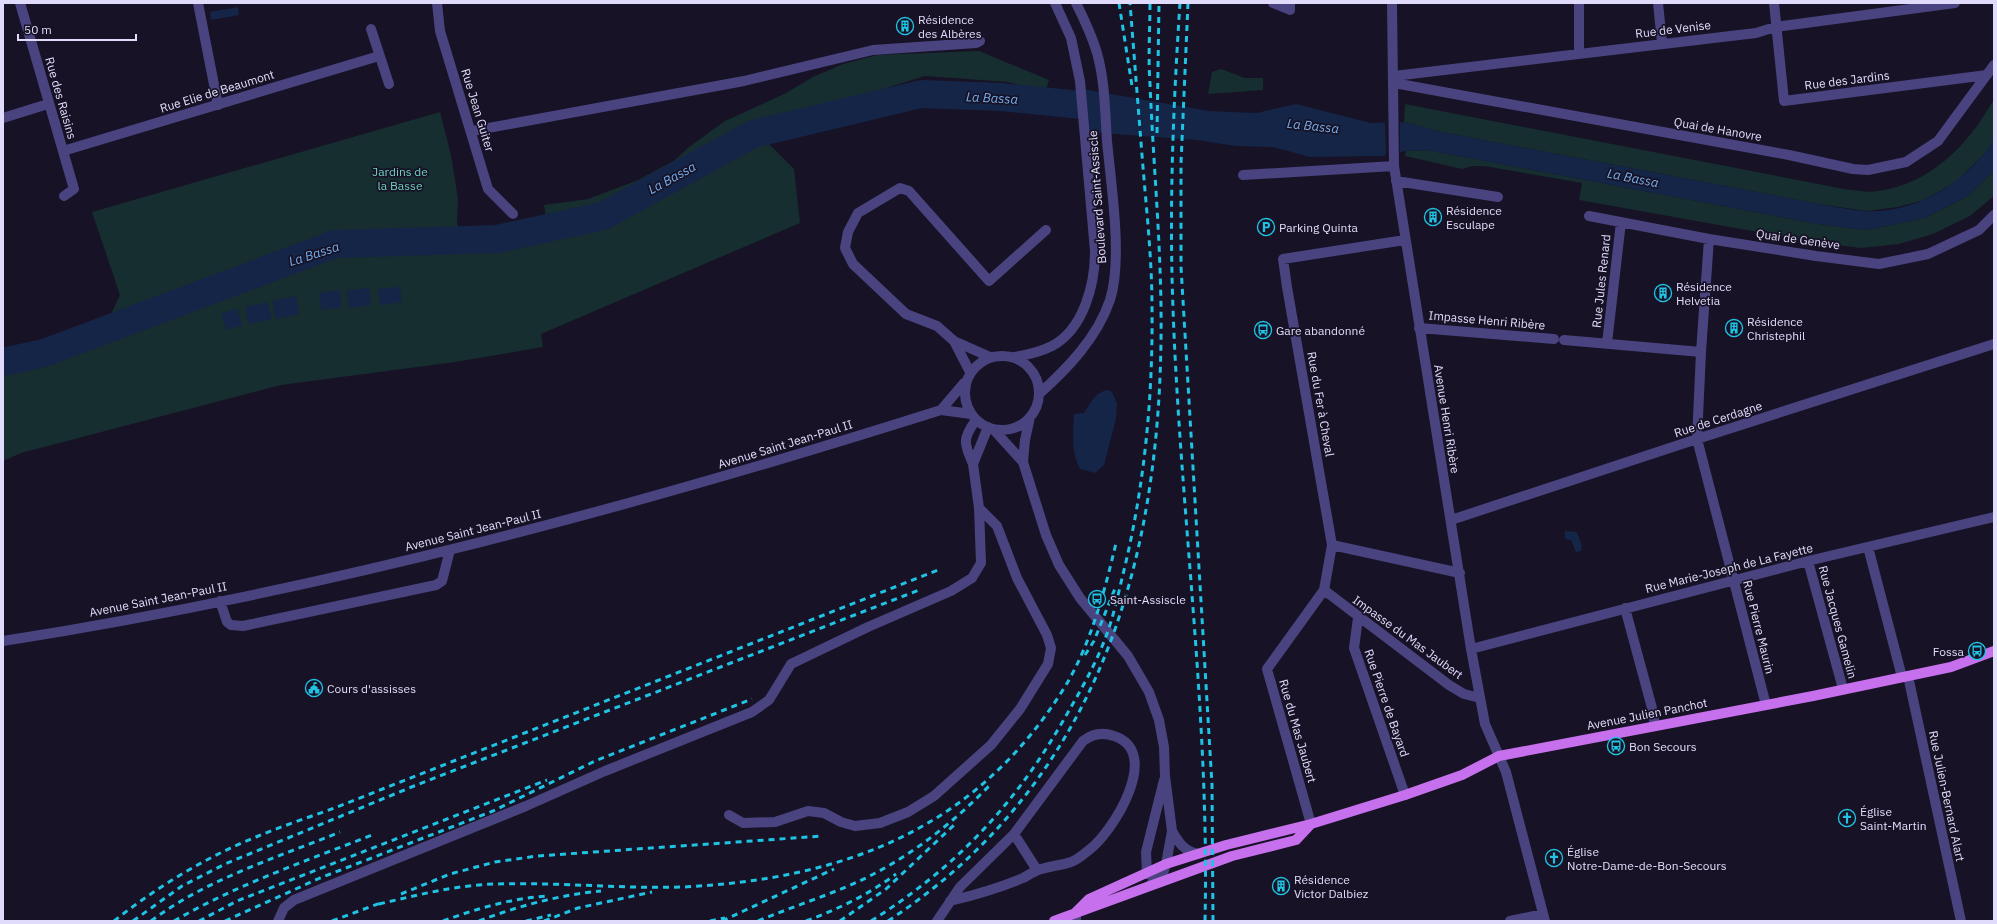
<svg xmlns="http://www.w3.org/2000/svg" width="1997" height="924" viewBox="0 0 1997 924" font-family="'IBM Plex Sans',sans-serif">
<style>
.green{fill:#162e2f}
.water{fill:#152547}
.pier{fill:#171225}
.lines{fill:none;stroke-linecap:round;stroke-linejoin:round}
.river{stroke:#152547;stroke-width:28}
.minor{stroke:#49437f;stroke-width:10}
.major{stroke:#c670ed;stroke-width:10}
.rail{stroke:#1fc3e3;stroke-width:3;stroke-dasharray:6 5;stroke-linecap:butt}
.labels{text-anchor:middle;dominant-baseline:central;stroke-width:3.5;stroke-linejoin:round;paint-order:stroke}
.poi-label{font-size:12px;fill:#e1dbfb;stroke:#171225;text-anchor:start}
.street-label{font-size:12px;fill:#e1dbfb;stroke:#171225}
.park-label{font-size:12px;fill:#6fd2c0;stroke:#171225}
.water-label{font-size:13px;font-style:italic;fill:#76afee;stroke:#171225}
</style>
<rect width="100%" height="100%" fill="#171225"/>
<path class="green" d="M979,51L1049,80L1045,92L1008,82L925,76L754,129L794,169L800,223L541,334L543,347L455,362L281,385L21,453L3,461V365L43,357L101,335L120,295L92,212L440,112L451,155L458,199L457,224L474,249L504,246L549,235L544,205L588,199L636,181L675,160L689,147L725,121L784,94L813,77L843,64L877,55Z
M1221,69L1245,78H1263V90L1208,94L1212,72Z
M1994,99V139L1987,151L1956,182L1924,200L1898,207L1868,211L1824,205L1441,132L1404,122L1405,104L1844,189C1854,190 1867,193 1878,191C1932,183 1968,145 1994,99Z
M1427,150L1818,224L1866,230L1925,218L1966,197L1994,171V196L1970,216L1933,234L1899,244L1861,248L1813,242L1579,200L1582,183L1484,166H1473L1462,169L1405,156L1406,151Z"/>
<path class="water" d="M238,7L239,15L211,20L210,12Z
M1082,89L1209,111L1256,113L1296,104L1371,123L1404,122L1441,132L1824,205C1838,207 1852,210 1866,211C1916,214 1969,181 1994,139V171L1966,197L1925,218L1866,230L1818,224L1427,150L1406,151L1381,156L1310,157L1273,147L1236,146L1197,140L1088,132Z
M400,287L402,302L380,305L378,289Z
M369,288L371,305L349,308L347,290Z
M340,290L342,307L321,310L319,293Z
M296,296L299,314L276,319L272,301Z
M267,302L272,319L249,324L245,307Z
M237,309L242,325L227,330L221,313Z
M1107,390L1112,392L1117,403L1116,419L1104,465L1095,473L1080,469C1071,452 1073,433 1074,414L1084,413C1090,404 1095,392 1107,390Z
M1565,531L1577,532L1582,546L1581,551L1576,552L1571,540L1565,539Z"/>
<path class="pier" d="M1385,122H1400V152L1386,155Z"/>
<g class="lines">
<path class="river" d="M3,362L44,353L335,244L497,239L603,216L753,134L921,94L1001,97L1081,105L1114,111"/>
<path class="minor" d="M20,3L74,189L64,196
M198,3L218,105
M437,3L440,31L488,189L513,214
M1273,3L1290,10V3
M1392,3L1394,166L1471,649L1485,724L1506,772L1545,921
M1658,3L1662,43
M1774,3L1784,101L1987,75
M371,29L389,84
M1579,53V3
M1394,76L1756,33L1775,27L1955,3
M1394,83L1789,155L1853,169L1868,170L1906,162L1938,141L1994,65
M3,118L48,104
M472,131L744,81L873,50L976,43L980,41
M63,151L379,56
M1243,175L1394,166
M1396,181L1498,197
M1589,216L1709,239L1816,256L1879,264L1928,254L1979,230L1994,215
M1709,239L1701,352L1697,439L1766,705
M1405,240L1283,259L1287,287L1332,545L1460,573
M1419,328L1554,339
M1564,340L1701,352
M954,341L970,372
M1607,343L1621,222
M965 393a37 37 0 1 1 74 0a37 37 0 1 1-74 0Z
M990,357L954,341L937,326L906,314L853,264L845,248L848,232L858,213L900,188L909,191L989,281L1046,230
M1014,357C1027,355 1040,352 1052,346C1084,329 1095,284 1095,251L1080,81L1071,38L1055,3
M1039,394C1068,368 1097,338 1110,300C1123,259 1111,185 1107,141C1105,112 1105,81 1097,53C1092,36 1084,19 1076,3
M941,410L964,383
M1030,417L1025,440L1023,462L1046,535L1059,565L1080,598L1128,656L1149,692L1159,720L1164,747L1165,776L1172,831L1166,864L1162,876L1151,884
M976,420C962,439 964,443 973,464L988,427
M993,429L1023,462
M1451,520L1697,439L1994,344
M1868,547L1902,677
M1808,561L1843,689
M1324,590L1449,685L1464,694L1480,698
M220,601L227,622L231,625L243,626L436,585L442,581L450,550
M1625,608L1652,708L1655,726
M1358,618L1354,648L1405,795
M3,641C322,591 634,507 941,410L971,414
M1471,649L1808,561L1994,517
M1908,676L1961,921
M729,815L743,823L775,822L808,811L824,813L841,822L855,826L880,823L908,812L934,796L991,745L1020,709L1048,664L1051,648L1047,635L1017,578L997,526L979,508
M1311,824L1267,669L1324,590L1332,545
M1172,831C1179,843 1184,851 1198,854
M1014,834L1037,870
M1152,875L1147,874L1146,852L1164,780
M1076,912V921
M278,921L284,908L294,900L526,806L605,771L752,712L769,700L791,664L868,627L951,591L972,578L981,563L979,508L973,464
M937,921L960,887L1014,834L1083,741C1092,734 1103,732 1114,736C1163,752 1113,832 1089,850C1084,854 1077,860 1071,862C1060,866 1047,866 1036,871C1031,873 1027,876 1023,878C999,888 975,895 950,901
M1510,921L1543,914"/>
<path class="major" d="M1076,912L1089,899L1166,864L1226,845L1311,824L1405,795L1462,775L1499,756L1813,696L1951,667L1994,651
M1054,921L1232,856L1296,840L1311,824"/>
<path class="rail" d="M1119,3L1132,86
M1180,3C1174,93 1170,185 1172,275C1177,491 1210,705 1205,921
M1188,3L1181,163V267L1212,785L1213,921
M1157,133L1159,3
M1085,655L1094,641L1116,586
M401,894L450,874L495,862L537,856L823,836
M379,904C418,895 456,885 496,884C559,882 621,889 683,887C846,879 978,828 1066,685C1091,643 1105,590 1116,543
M114,921C157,887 206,857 256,837C282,826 310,817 337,807L938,570
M133,921L182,886L225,864L414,786L919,590
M151,921C207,879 276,858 340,832
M174,921C236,885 306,861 372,835
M199,921L237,901L547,780
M225,921L320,878L493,811L595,761L752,699
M332,921L383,902
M443,921C476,909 512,898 547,896
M479,921C518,906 559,895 601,891
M526,921L551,915
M544,921L578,908L652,892
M710,921L725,918
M722,921L834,869
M758,921C787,909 817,899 846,887C901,864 949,827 990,785
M806,921C838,909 868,895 896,874
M840,921L886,889L954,825
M871,921C955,868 1014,806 1063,721C1078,695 1094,668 1105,639C1114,616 1119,590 1125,566C1145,481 1153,395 1152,308C1152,257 1146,206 1142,155C1138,105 1134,54 1130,3
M888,921C1103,780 1164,551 1161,307C1160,232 1153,158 1150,84C1148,57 1150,30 1150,3"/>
</g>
<defs>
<g id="building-ring" transform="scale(0.9)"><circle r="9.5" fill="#171225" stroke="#1fc3e3" stroke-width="1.5"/><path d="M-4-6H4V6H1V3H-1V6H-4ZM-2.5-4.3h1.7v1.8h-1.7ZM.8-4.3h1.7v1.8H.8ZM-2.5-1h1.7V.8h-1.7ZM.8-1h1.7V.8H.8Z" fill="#1fc3e3"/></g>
<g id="parking-ring" transform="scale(0.9)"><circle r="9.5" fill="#171225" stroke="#1fc3e3" stroke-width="1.5"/><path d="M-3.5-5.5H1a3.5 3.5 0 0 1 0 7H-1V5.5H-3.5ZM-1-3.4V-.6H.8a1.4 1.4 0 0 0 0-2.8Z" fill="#1fc3e3"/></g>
<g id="bus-ring" transform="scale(0.9)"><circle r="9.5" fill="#171225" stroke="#1fc3e3" stroke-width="1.5"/><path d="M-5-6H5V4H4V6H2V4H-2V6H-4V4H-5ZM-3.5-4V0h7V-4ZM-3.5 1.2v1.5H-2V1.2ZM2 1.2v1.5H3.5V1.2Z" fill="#1fc3e3"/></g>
<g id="civic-ring" transform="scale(0.9)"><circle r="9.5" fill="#171225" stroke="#1fc3e3" stroke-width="1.5"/><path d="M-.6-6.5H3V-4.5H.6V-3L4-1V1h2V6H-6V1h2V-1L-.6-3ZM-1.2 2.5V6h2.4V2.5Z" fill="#1fc3e3"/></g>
<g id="church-ring" transform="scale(0.9)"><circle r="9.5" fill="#171225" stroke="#1fc3e3" stroke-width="1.5"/><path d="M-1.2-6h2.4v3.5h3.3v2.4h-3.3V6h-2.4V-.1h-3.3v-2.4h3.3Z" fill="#1fc3e3"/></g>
</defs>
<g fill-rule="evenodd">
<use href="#building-ring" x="905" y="26"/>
<use href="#building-ring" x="1433" y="217"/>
<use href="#parking-ring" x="1266" y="227"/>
<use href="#building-ring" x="1663" y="293"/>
<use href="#building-ring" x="1734" y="328"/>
<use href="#bus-ring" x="1263" y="330"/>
<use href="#bus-ring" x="1097" y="599"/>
<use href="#bus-ring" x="1977" y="651"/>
<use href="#civic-ring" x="314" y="688"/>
<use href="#bus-ring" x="1616" y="746"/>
<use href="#church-ring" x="1847" y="818"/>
<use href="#church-ring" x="1554" y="858"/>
<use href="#building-ring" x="1281" y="886"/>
</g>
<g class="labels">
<g class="poi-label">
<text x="918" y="19">Résidence<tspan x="918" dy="14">des Albères</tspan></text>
<text x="1446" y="210">Résidence<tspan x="1446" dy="14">Esculape</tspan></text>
<text x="1279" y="227">Parking Quinta</text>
<text x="1676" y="286">Résidence<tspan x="1676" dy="14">Helvetia</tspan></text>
<text x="1747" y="321">Résidence<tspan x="1747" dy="14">Christephil</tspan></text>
<text x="1276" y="330">Gare abandonné</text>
<text x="1110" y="599">Saint-Assiscle</text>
<text x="1964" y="651" text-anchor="end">Fossa</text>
<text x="327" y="688">Cours d'assisses</text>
<text x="1629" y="746">Bon Secours</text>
<text x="1860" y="811">Église<tspan x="1860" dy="14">Saint-Martin</tspan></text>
<text x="1567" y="851">Église<tspan x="1567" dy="14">Notre-Dame-de-Bon-Secours</tspan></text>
<text x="1294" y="879">Résidence<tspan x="1294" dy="14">Victor Dalbiez</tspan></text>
</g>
<g class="street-label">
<text transform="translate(1673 29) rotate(-7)">Rue de Venise</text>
<text transform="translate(1847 80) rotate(-7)">Rue des Jardins</text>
<text transform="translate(217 91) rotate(-17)">Rue Elie de Beaumont</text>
<text transform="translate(61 98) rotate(74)">Rue des Raisins</text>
<text transform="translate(478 110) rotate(73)">Rue Jean Guiter</text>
<text transform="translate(1718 129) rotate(10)">Quai de Hanovre</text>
<text transform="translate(1097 197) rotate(-94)">Boulevard Saint-Assiscle</text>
<text transform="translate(1798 239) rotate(8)">Quai de Genève</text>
<text transform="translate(1601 281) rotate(-84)">Rue Jules Renard</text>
<text transform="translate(1487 320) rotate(5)">Impasse Henri Ribère</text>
<text transform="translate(1321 404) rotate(80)">Rue du Fer à Cheval</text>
<text transform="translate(1447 419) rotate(81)">Avenue Henri Ribère</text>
<text transform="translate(1718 419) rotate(-18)">Rue de Cerdagne</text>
<text transform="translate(785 444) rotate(-17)">Avenue Saint Jean-Paul II</text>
<text transform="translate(473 530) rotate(-14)">Avenue Saint Jean-Paul II</text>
<text transform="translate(1729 568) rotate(-14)">Rue Marie-Joseph de La Fayette</text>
<text transform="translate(158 599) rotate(-11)">Avenue Saint Jean-Paul II</text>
<text transform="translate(1838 622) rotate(75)">Rue Jacques Gamelin</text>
<text transform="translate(1759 627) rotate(76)">Rue Pierre Maurin</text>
<text transform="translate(1408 637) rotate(36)">Impasse du Mas Jaubert</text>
<text transform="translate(1387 703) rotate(71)">Rue Pierre de Bayard</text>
<text transform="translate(1647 714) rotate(-11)">Avenue Julien Panchot</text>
<text transform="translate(1298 731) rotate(74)">Rue du Mas Jaubert</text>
<text transform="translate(1947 796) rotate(78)">Rue Julien-Bernard Alart</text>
</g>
<g class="park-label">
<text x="400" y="171">Jardins de<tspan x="400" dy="14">la Basse</tspan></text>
</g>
<g class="water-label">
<text transform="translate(992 98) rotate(3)">La Bassa</text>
<text transform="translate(1313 126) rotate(6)">La Bassa</text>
<text transform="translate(672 178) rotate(-29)">La Bassa</text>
<text transform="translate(1633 178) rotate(11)">La Bassa</text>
<text transform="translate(314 254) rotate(-18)">La Bassa</text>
</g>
</g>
<rect width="1997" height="924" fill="none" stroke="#e1dbfb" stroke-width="8"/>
<path d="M18 34v6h118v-6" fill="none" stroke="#e1dbfb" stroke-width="2"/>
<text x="24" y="34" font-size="12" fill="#e1dbfb" stroke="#171225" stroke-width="3" paint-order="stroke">50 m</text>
</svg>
